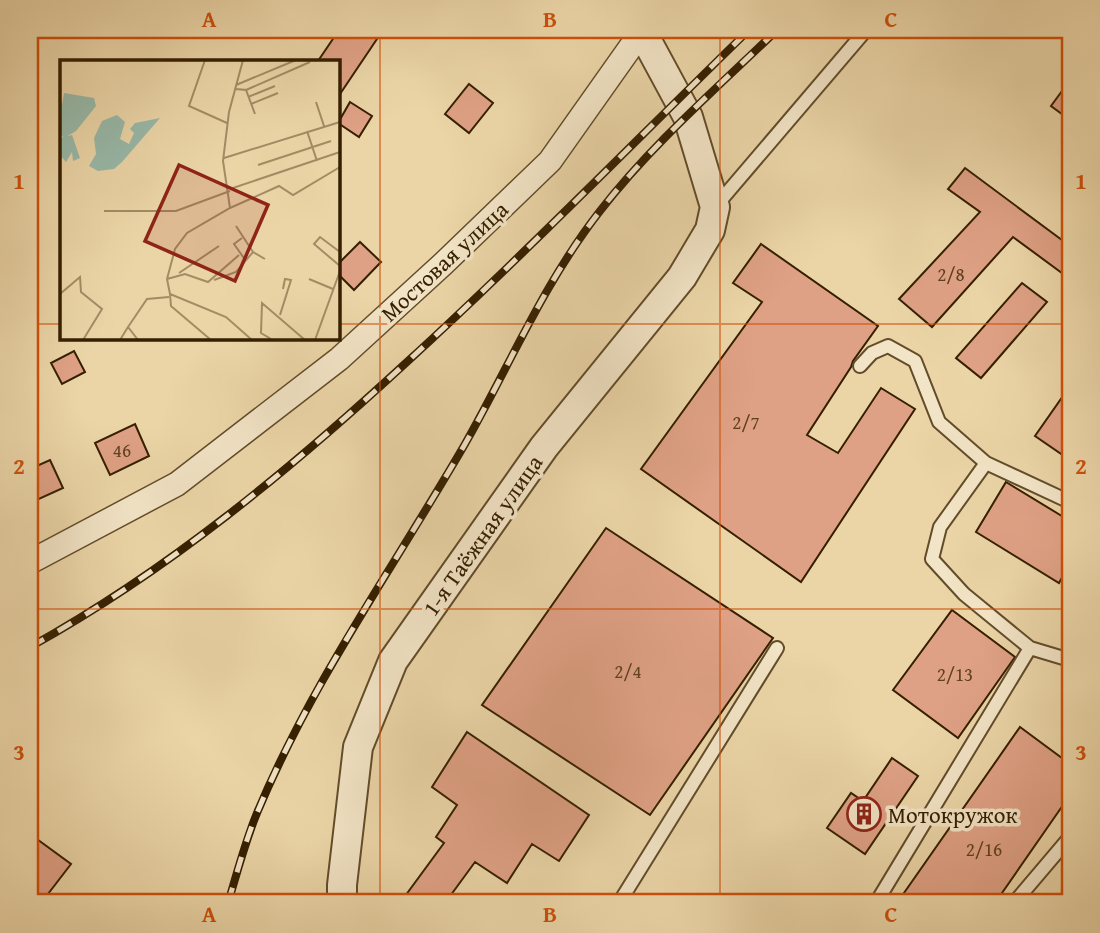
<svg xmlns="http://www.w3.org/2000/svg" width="1100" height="933" viewBox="0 0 1100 933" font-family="'Gentium Book Plus',serif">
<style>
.building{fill:#dfa185;stroke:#351f00;stroke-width:2}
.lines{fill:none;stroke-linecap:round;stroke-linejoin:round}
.service-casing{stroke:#624c2a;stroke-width:16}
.minor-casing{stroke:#624c2a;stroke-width:26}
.tertiary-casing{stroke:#624c2a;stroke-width:32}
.service{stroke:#f2e4c6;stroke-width:12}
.minor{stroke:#f2e4c6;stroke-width:23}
.tertiary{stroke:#f2e4c6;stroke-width:28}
.rail-casing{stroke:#351f00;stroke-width:8}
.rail{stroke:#f2e4c6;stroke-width:5;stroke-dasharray:16;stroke-linecap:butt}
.grid{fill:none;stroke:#cd500a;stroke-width:2;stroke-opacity:0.55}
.labels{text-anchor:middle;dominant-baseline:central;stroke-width:7;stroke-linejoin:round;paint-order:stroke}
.number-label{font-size:19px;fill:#604021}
.street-label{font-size:23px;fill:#351f00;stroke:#f2e4c6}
.poi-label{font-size:23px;fill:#351f00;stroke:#f2e4c6;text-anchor:start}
.inset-road{fill:none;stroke:#a28c64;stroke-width:2}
.view{fill:#8f2418;fill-opacity:0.15;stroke:#8f2418;stroke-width:3.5}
.inset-edge{fill:none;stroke:#351f00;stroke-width:3.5}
.neatline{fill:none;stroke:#cd500a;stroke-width:2.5}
.grid-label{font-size:23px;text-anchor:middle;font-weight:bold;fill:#cd500a}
</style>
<rect width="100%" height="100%" fill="#ebd5a7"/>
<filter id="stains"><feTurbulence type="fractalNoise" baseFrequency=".00286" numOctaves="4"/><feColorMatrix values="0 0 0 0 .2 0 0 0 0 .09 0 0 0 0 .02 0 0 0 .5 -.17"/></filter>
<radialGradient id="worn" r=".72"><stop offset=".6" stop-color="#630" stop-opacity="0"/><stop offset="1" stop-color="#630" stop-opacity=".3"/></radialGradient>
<path class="building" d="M339,30H383L338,97V61H318Z
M1070,80V120L1051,106Z
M469,84L493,103L469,133L445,114Z
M350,102L372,116L359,137L338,123Z
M965,168L1070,246V279L1013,237L932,327L899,299L980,212L948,189Z
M360,242L381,262L354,290L338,274V264Z
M761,244L878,326L853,361L851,367L807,435L838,453L881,388L915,409L801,582L641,469L762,302L733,283Z
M1022,283L1047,302L981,378L956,358Z
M74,351L85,372L62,384L51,363Z
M1070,386V460L1035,436Z
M135,424L149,456L110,475L95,443Z
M50,460L63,488L30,503V469Z
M1006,482L1070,521V563L1059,583L976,532Z
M606,528L773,638L650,815L482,705Z
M952,610L1015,657L958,738L893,690Z
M1020,727L1070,764V795L995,903H897Z
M467,732L589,815L559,861L532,844L507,883L475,862L445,903H400L444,843L436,837L457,805L432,787Z
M892,758L918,776L865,854L827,828L851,793L863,801Z
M30,834L71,864L41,903H30Z"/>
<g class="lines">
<g class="service-casing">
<path id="service" d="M715,207L866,30
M860,366L872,353L888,346L915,361L939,422L986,463L1070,502
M986,463L940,527L932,559L964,594L1030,648L1070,660
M619,903L777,648
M876,903L1030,648
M1014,903L1070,837"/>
</g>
<g class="minor-casing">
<path id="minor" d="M30,562L177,484L339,359L443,264L550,161L642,31"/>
</g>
<g class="tertiary-casing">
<path id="tertiary" d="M342,903V885L358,747L393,661L544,447L682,277L710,230L715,207L688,117L641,30"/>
</g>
<use href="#service" class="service"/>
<use href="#minor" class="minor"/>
<use href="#tertiary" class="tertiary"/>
<g class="rail-casing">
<path id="rail" d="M30,647C169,570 292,468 408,361C525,254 636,140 749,30
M228,903C237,873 245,842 257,813C312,681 394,567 465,444C510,365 543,284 600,211C651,145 717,88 777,30"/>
</g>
<use href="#rail" class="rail"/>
</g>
<path class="grid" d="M380,30V903M720,30V903M30,324H61M338,324H1070M30,609H1070"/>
<defs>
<g id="building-ring" transform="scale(1.75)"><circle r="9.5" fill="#f2e4c6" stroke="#8f2418" stroke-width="1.5"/><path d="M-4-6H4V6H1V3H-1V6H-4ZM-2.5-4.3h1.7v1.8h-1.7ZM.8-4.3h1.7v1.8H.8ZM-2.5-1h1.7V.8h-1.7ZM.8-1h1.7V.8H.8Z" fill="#8f2418"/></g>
</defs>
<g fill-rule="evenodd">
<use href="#building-ring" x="864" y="814"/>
</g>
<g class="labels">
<g class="number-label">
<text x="951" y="274">2/8</text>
<text x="746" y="422">2/7</text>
<text x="122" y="450">46</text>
<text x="628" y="671">2/4</text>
<text x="955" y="674">2/13</text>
<text x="984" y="849">2/16</text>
</g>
<g class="street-label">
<text transform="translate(444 261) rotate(-43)">Мостовая улица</text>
<text transform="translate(482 535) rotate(-55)">1-я Таёжная улица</text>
</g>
<g class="poi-label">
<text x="888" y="814">Мотокружок</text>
</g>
</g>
<g transform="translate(60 60)">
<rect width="280" height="280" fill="#ebd5a7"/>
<path d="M4,33L34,38L36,46L16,71L4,78L0,73V40L2,45ZM57,55L65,62L60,79L69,84L74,73L70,69L75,63L100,58L62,102L54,109L38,111L29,106L36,94L34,78L42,61ZM12,75L20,98L13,101L12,92L6,102L0,95V78Z" fill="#98b9a9"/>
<path class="inset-road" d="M145,0L129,46L167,63M176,25L236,0M176,29L186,30L195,54M186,30L250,2M188,37L215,26M256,42L264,66M191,44L218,33M247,71L257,101M164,98L280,62M198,105L271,81M170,129L280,92M170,148L163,101L169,52L183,0M44,151H116L170,131M176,166L193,192M182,178L174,184L186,201M280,192L260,177L254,184L280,206M119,213L159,186M107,219L125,214L148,222L179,195M249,219L273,229M154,220L176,212L193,192L205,199M0,234L20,217L21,232L42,249L23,280M110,234L111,246L151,280M220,255L231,220L225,219L223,229M68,267L87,239L109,237M211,279L201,273L202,243L245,280M60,280L68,267L78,280M192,280L166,257L110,234L107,219L115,189L127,173L170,148L219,126L233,135L280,107M255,280L280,211"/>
<path class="view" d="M119,105L208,145L175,221L85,181Z"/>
<rect width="280" height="280" class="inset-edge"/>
</g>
<rect width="1100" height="933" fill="none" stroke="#ebd5a7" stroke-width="77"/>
<rect x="38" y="38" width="1024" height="856" class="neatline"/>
<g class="grid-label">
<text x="209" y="27">A</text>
<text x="550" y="27">B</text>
<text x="891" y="27">C</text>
<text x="19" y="189">1</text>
<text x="1081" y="189">1</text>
<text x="19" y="474">2</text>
<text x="1081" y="474">2</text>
<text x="19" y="760">3</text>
<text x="1081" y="760">3</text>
<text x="209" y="922">A</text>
<text x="550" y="922">B</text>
<text x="891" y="922">C</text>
</g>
<rect width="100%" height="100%" filter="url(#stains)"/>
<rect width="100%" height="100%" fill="url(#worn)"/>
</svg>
